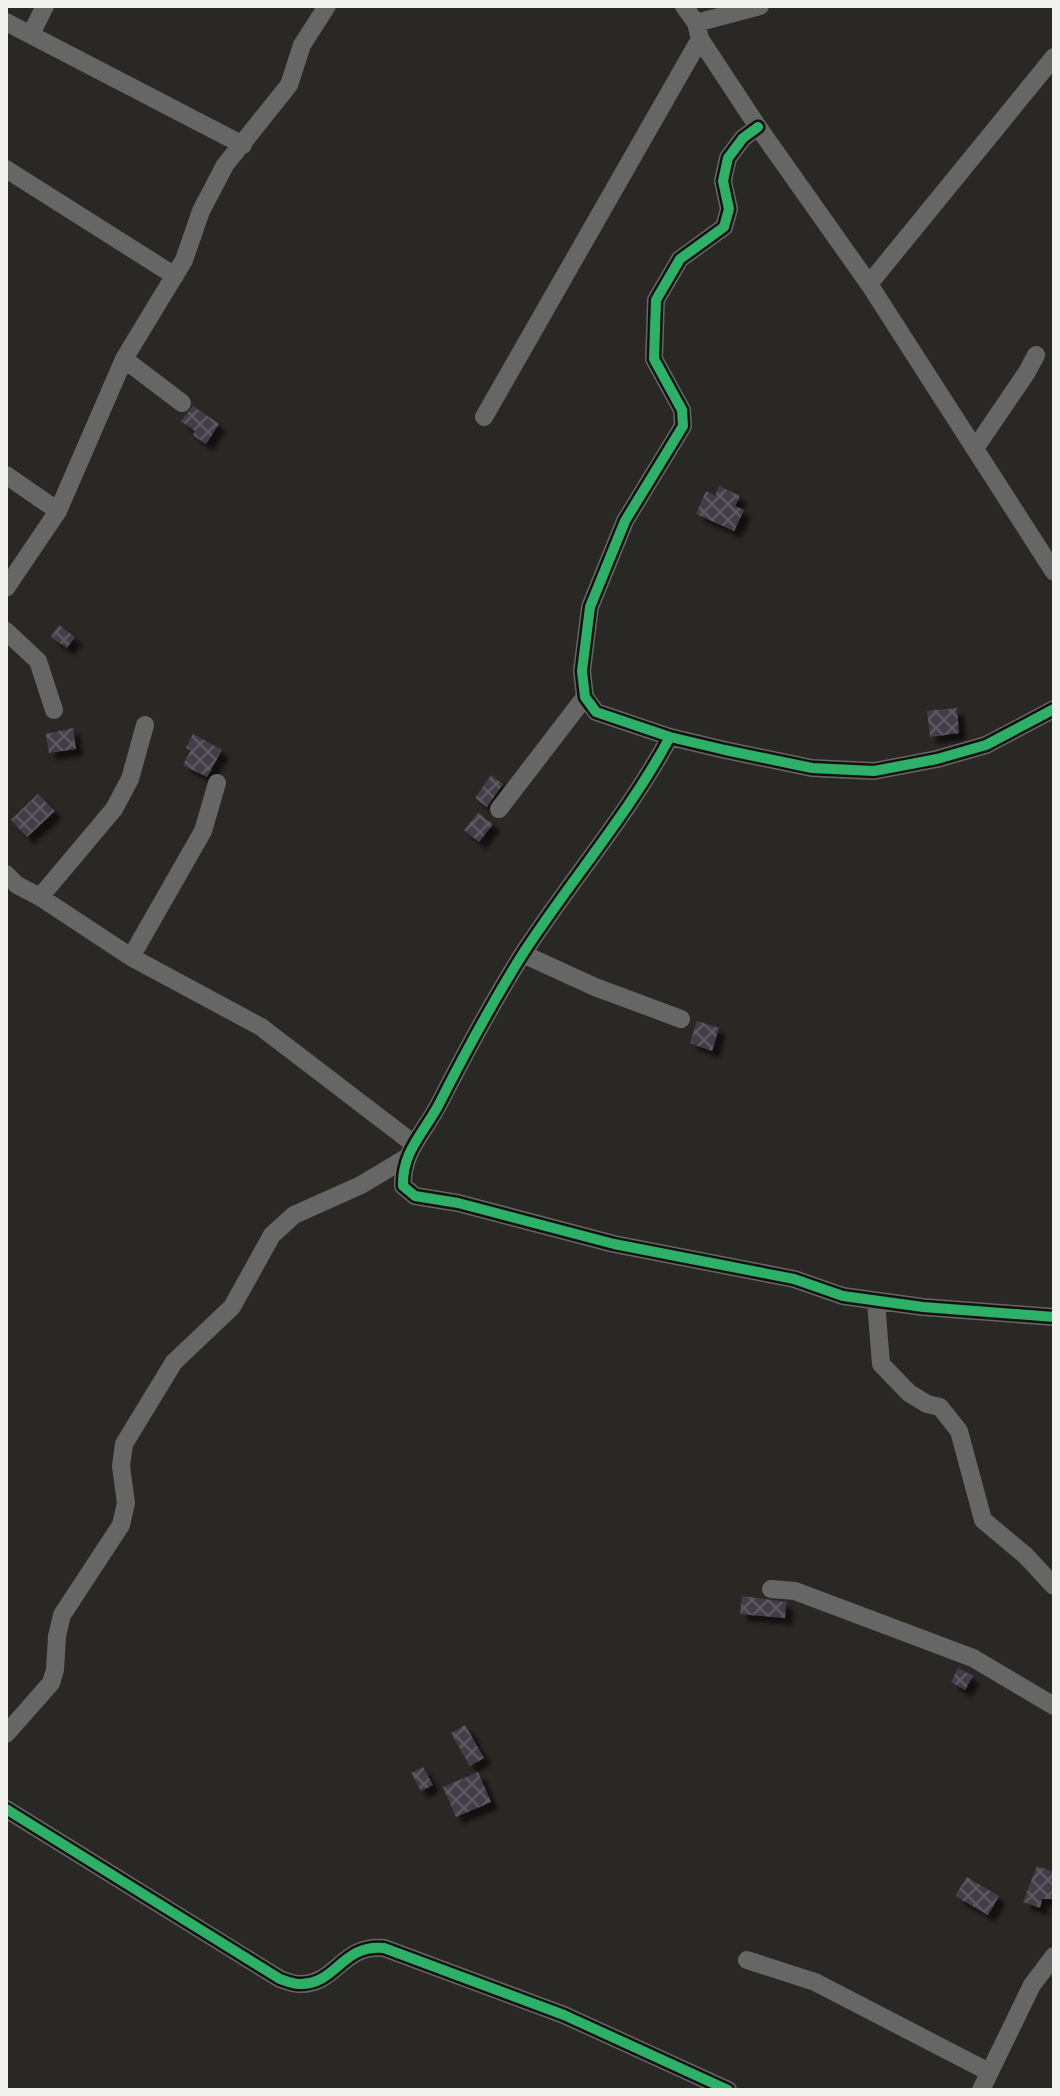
<svg xmlns="http://www.w3.org/2000/svg" width="1060" height="2096" viewBox="0 0 1060 2096" font-family="'Source Serif 4',serif">
<style>
.building{fill:url(#building-cross-hatch);filter:url(#shadow)}
.lines{fill:none;stroke-linecap:round;stroke-linejoin:round}
.minor{stroke:#666;stroke-width:18}
.cycleway-casing{stroke:#131210;stroke-width:15}
.cycleway{stroke:#2db169;stroke-width:10}
</style>
<defs>
<pattern id="building-cross-hatch" width="8" height="8" patternUnits="userSpaceOnUse" patternTransform="scale(2)"><rect width="8" height="8" fill="#433e48"/><path d="M0 0l8 8M0 8l8-8" fill="none" stroke="#5f5a63"/></pattern>
<filter id="shadow"><feDropShadow dx="7" dy="7" stdDeviation="2" flood-color="#0009"/></filter>
</defs>
<rect width="100%" height="100%" fill="#2a2825"/>
<path class="building" d="M193,406L219,424L206,444L193,435L195,431L181,421Z
M719,486L740,496L735,506L744,510L734,531L696,514L706,491L715,496Z
M59,625L75,637L67,648L51,637Z
M957,708L959,733L930,737L927,711Z
M73,728L76,749L49,753L46,734Z
M193,734L222,750L207,777L183,765L191,750L186,748Z
M491,775L503,784L487,807L475,798Z
M38,794L55,811L27,837L11,820Z
M478,813L493,824L479,842L464,830Z
M697,1021L719,1028L712,1051L690,1043Z
M742,1596L786,1602L785,1618L740,1614Z
M958,1668L973,1676L965,1690L951,1682Z
M465,1725L484,1758L470,1766L451,1733Z
M423,1767L433,1785L421,1791L411,1773Z
M478,1772L491,1802L456,1817L443,1787Z
M1037,1866L1054,1872V1899H1042L1040,1908L1023,1902Z
M967,1877L999,1896L988,1915L955,1896Z"/>
<g class="lines">
<path class="minor" d="M684,6L696,23L700,39L758,127L869,284L1054,572
M6,22L243,145
M696,23L760,6
M31,34L45,6
M758,127L743,138L728,158L723,181L729,209L724,227L680,259L656,300L654,359L682,410L683,426L625,521L590,607L582,671L585,697L596,712L670,737L725,750L812,768L874,771L937,759L986,745L1054,709
M6,169L175,276
M869,284L1054,57
M124,359L182,403
M484,417L700,39
M976,447L1027,372L1036,355
M6,475L58,511
M6,588L58,511L124,359L184,260L201,211L225,165L289,85L302,45L327,6
M6,631L38,661L54,710
M670,737C628,815 570,881 522,955C492,1003 465,1053 439,1104C424,1133 402,1151 403,1186L415,1196L458,1203L614,1244L794,1279L843,1296L923,1307L1054,1317
M499,809L585,697
M6,874L17,885L40,897L131,957L261,1027L414,1144
M40,897L114,809L130,779L145,725
M523,954L595,987L681,1019
M131,957L203,831L217,783
M876,1302L881,1364L909,1393L927,1404L940,1407L959,1431L983,1520L1025,1555L1054,1586
M771,1589L795,1591L973,1658L1054,1706
M6,1734L51,1683L55,1670L57,1636L62,1615L121,1525L126,1503L121,1466L124,1444L174,1362L232,1307L272,1235L294,1215L361,1185L406,1158
M6,1809L280,1979C286,1981 293,1984 299,1984C337,1985 341,1944 384,1948L564,2015L728,2090
M747,1960L815,1982L989,2072
M981,2090L1032,1985L1054,1956"/>
<g class="cycleway-casing">
<path id="cycleway" d="M758,127L743,138L728,158L723,181L729,209L724,227L680,259L656,300L654,359L682,410L683,426L625,521L590,607L582,671L585,697L596,712L670,737L725,750L812,768L874,771L937,759L986,745L1054,709
M670,737C628,815 570,881 522,955C492,1003 465,1053 439,1104C424,1133 402,1151 403,1186L415,1196L458,1203L614,1244L794,1279L843,1296L923,1307L1054,1317
M6,1809L280,1979C286,1981 293,1984 299,1984C337,1985 341,1944 384,1948L564,2015L728,2090"/>
</g>
<use href="#cycleway" class="cycleway"/>
</g>
<rect width="1060" height="2096" fill="none" stroke="#f1f1ed" stroke-width="16"/>
</svg>
